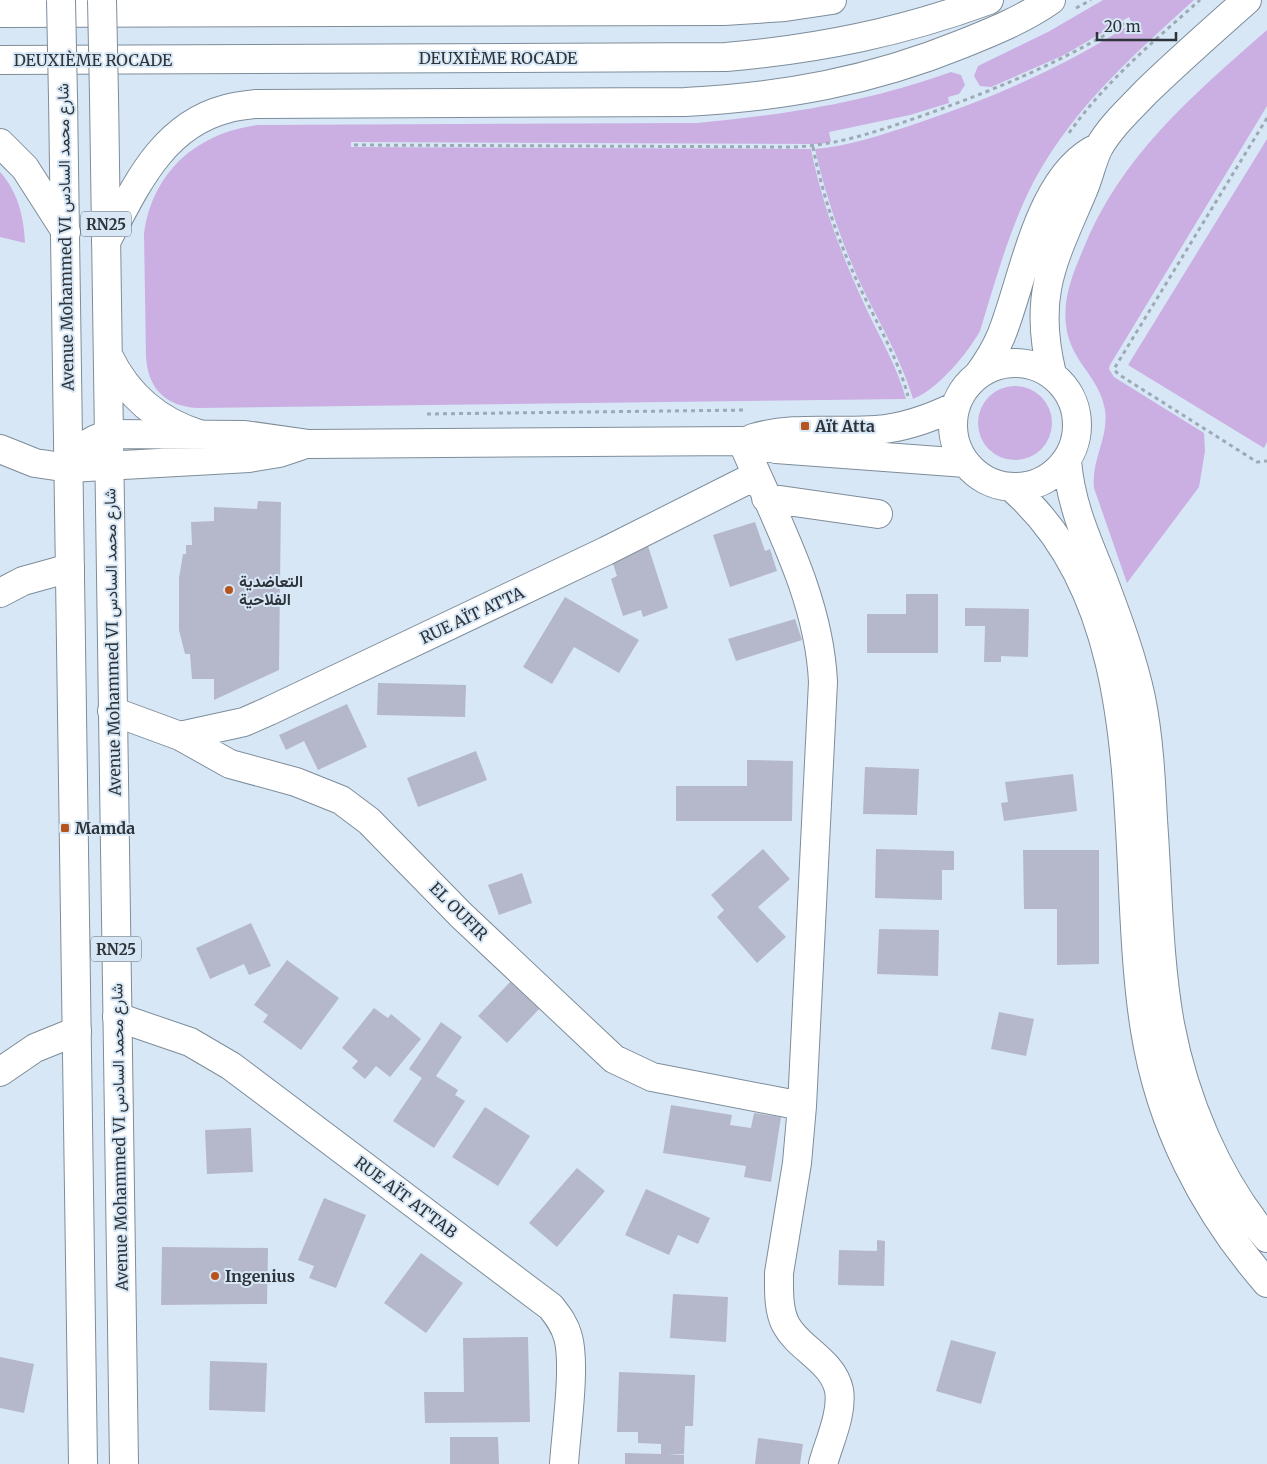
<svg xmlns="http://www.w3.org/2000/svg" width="1267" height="1464" viewBox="0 0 1267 1464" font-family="Merriweather,Vazirmatn,serif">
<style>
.green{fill:#cbaee2}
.building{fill:#b5b8ca}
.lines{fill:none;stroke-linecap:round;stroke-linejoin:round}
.minor-casing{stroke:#7e8d9a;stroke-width:30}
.major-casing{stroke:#7e8d9a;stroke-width:30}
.highway-casing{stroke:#7e8d9a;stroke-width:30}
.path{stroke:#9daab5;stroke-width:3;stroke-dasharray:4 4;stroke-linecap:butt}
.minor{stroke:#fff;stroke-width:28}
.major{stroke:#fff;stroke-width:28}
.highway{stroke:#fff;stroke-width:28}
.major-bridge-casing{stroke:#7e8d9a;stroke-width:30;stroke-linecap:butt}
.major-bridge{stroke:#fff;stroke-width:28}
.poi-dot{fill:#b7541d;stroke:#d7e7f6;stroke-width:2}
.labels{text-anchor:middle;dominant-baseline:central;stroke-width:4;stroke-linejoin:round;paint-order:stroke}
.shield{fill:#d7e7f6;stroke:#616a72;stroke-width:1}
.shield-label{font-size:15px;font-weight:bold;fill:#2e3439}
.street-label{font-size:16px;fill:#2e3439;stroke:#d7e7f6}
.poi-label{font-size:16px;font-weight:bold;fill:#2e3439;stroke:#d7e7f6;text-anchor:start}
</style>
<rect width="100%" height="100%" fill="#d7e7f6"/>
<path class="green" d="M1103,0H1194C1129,59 1066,114 1027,195C1007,238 994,285 980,331C967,354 938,389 913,399C900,355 876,318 857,276C839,235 825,193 815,149C851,146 884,134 918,123C994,97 1065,67 1132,23L1129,17L1064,55L991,87L980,86L974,76L978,66L1048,32Z
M1267,30V106L1110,365L1109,369L1114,377L1204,433L1205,451L1199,487L1127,583L1094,488C1091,460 1109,438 1105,410C1099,375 1070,362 1066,325C1063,298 1072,276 1082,252C1120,156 1192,96 1267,30Z
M951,72L961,75L965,85L959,94L948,97L949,103L910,115L829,132L831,142L820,144L351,142V147L811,149C822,205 842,256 866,308C880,338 897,366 906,399L197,408C166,406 148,389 146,357L144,233C153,171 197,133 258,125L697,123C789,114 864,103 951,72Z
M1267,139V442L1264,448L1128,365Z
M0,172C18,192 24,217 25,243L0,237Z
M978 423a37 37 0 1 1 74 0a37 37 0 1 1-74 0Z"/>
<path class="building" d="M258,501L281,502L279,670L214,700V679H192L190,654H185L179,630V578L183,554H186V545H192L191,522L214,521V507L257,509Z
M755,522L765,551L770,549L777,571L730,587L713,535Z
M648,546L668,608L643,617L641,610L623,616L611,579L617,576L611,558Z
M906,594H938V653H867V614H906Z
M565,597L639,640L619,673L574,647L552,684L523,667Z
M965,608L1029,609L1028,657L1001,656V662H984L985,626H965Z
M795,619L802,640L736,661L728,639Z
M378,683L466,685L465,717L377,715Z
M347,704L367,747L318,770L304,741L286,750L279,735Z
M476,751L487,780L418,807L407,778Z
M747,760L793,761L792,821H676V786H747Z
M865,767L919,769L917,815L863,814Z
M1073,774L1077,811L1004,821L1001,803L1008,802L1005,782Z
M763,849L790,879L758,907L786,937L757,963L717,917L724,910L711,895Z
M876,849L954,851V870H942V900L875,898Z
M1023,850H1099V964L1057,965V909H1024Z
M522,873L532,903L499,915L488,885Z
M251,923L271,966L249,975L244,964L210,979L196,948Z
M879,929L939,930L938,976L877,974Z
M287,960L339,998L301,1050L263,1022L268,1015L254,1005Z
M511,981L540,1008L507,1043L478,1016Z
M374,1008L388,1018L391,1014L421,1039L390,1077L376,1066L365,1079L352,1068L358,1061L342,1048Z
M999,1012L1034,1019L1026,1056L991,1049Z
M441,1022L462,1037L436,1076L458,1090L455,1095L465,1101L434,1148L393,1121L422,1078L409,1069Z
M671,1105L732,1115L730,1125L751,1128L754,1113L781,1117L771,1182L744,1177L746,1166L663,1153Z
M485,1107L530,1136L498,1186L452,1157Z
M251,1128L253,1172L207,1174L205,1130Z
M577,1168L605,1191L557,1247L529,1223Z
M646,1189L710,1218L698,1244L678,1235L669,1255L625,1235Z
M324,1198L366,1215L336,1288L309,1278L314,1266L298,1260Z
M877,1240L885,1241L884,1286L838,1285L839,1250L877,1251Z
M162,1247L268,1248L267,1304L161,1305Z
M421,1253L463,1283L426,1333L384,1303Z
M673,1294L728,1297L726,1342L670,1338Z
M528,1337L530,1422L425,1423L424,1392H464L463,1338Z
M951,1340L996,1352L981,1404L936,1391Z
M0,1357L34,1364L24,1413L0,1408Z
M210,1361L267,1363L265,1412L209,1410Z
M619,1372L695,1375L693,1426H685L684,1454H667L684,1455V1464H625V1453L661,1454V1444L638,1443V1432H617Z
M450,1437H498L499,1464H450Z
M758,1438L803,1444L800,1464H755Z"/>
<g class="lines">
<g class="minor-casing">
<path id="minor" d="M953 425a62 62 0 1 1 124 0a62 62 0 1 1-124 0Z
M1052,374C1033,296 1052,263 1082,193C1089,178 1092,160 1099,147C1111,126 1130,109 1146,92C1179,60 1213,30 1247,0
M978,375C987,363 995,350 1001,336C1024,280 1038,174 1099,147
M753,438C793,426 835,433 876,430C904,428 931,418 956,406
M742,441C775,519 819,596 823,682L802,1106L797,1163L779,1273C779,1290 778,1310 786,1325C799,1349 833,1361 839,1390C843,1413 829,1442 823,1464
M0,449L35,463L69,468L249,458L279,453L300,446
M1067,460C1070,502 1086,538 1102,577C1117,617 1132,656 1141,698C1149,738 1151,779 1153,820C1158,887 1158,957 1170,1024C1184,1099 1217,1179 1267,1238
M69,468C78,448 89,440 110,434L245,435L309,444L742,441L776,449L966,463
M1011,487C1159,614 1117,857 1145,1030C1160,1125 1204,1211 1267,1283
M766,498L878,514
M0,593L23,581L70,568
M112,711L180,736L230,764L296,782L341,800L369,821L461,915L614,1059L652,1077L802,1106
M180,736L244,722L269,711L606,551L757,475
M117,1017L190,1042L231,1066L551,1307C558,1316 565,1325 568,1337C576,1365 566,1432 564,1464
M0,1072L35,1048L77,1031"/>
</g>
<g class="major-casing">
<path id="major" d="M104,96L124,1464
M63,98L83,1464
M109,357C128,396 157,421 199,434"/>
</g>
<g class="highway-casing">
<path id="highway" d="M0,13L724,11L785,7L832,0
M0,60L726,57C819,49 902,32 989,0
M0,143L25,168L66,232
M106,242C135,188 161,126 226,109C235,106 246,105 256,104L685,102C783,97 871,81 962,44C992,32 1024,19 1051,0"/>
</g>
<path class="path" d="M1076,8L1091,0
M1267,118L1114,369L1118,374L1257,462L1267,461
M1069,133C1105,82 1153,42 1200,0
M354,145L793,147C842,145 884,129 930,113C1002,87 1061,62 1127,22
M813,147C822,193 837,238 857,281C874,319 897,355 908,396
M427,414L746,410"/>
<use href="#minor" class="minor"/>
<use href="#major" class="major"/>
<use href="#highway" class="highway"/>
<g class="major-bridge-casing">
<path id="major-bridge" d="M61,0L63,98
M102,0L104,96"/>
</g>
<use href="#major-bridge" class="major-bridge"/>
</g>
<g class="poi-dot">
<rect x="800" y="421" width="10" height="10" rx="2.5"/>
<circle cx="229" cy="590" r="5"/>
<rect x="60" y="823" width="10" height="10" rx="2.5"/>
<circle cx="215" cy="1276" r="5"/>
</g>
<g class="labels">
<g class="shield">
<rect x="81" y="211.5" width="50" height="25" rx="4"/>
<rect x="91" y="936.5" width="50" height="25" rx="4"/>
</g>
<g class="shield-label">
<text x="106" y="224">RN25</text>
<text x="116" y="949">RN25</text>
</g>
<g class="street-label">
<text x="498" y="58">DEUXIÈME ROCADE</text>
<text x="93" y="60">DEUXIÈME ROCADE</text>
<text transform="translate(65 237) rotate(-91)">Avenue Mohammed VI شارع محمد السادس</text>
<text transform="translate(472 615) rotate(-25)">RUE AÏT ATTA</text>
<text transform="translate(112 642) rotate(-91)">Avenue Mohammed VI شارع محمد السادس</text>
<text transform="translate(459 911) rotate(45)">EL OUFIR</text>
<text transform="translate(119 1137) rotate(-91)">Avenue Mohammed VI شارع محمد السادس</text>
<text transform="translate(406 1197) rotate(37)">RUE AÏT ATTAB</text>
</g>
<g class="poi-label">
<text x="815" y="426">Aït Atta</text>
<text x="239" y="581">التعاضدية<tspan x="239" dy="18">الفلاحية</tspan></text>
<text x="75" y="828">Mamda</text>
<text x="225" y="1276">Ingenius</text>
</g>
</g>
<path d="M1097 32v8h79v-8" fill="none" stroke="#2e3439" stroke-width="2.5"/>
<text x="1104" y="32" font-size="15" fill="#2e3439" stroke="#d7e7f6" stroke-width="4" paint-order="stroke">20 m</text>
</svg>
